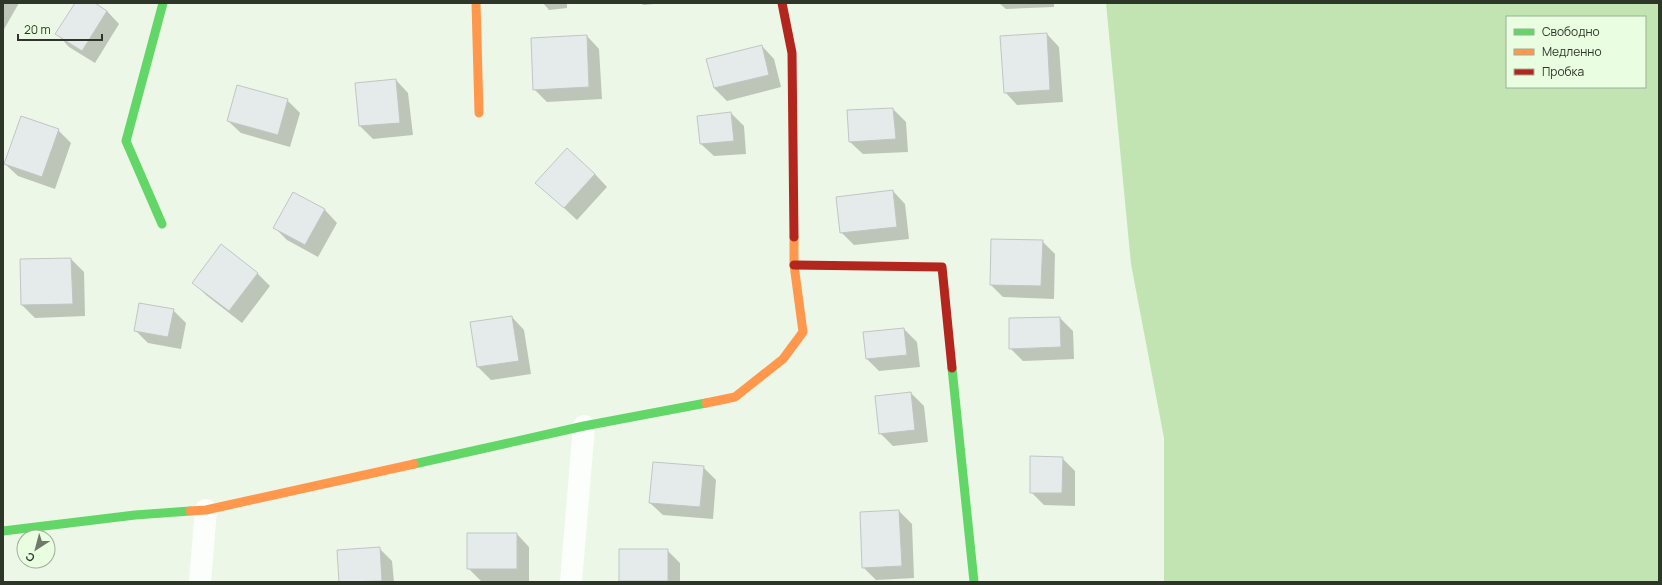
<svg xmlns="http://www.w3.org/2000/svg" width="1662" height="585" viewBox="0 0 1662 585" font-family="Manrope,sans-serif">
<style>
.forest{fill:#c2e4b2;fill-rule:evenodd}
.shadow{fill:#0003}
.building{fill:#e5eaea;stroke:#c1c6c5}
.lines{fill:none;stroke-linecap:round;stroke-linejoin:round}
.street{stroke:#fcfefb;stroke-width:22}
.fast{stroke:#63d668;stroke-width:9}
.slow{stroke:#ff974d;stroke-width:9}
.jam{stroke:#b3261e;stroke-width:9}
</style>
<rect width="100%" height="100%" fill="#ecf7e7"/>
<path class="forest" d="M1106,3H1659V582H1164V438L1131,264ZM1507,17H1645V87H1507Z"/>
<path class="shadow" d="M3,3H19L3,31Z
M76,3H93L107,11L119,24L95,63L69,47L57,34Z
M543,3H567V8L549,10Z
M641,3H665L643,5Z
M999,3H1054V7L1006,9Z
M1047,34L1059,47L1063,102L1017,105L1005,92Z
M587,36L599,49L602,99L547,102L534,89Z
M762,46L774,59L781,87L727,101L714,88L707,60Z
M396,80L408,93L413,135L373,139L360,126L356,84Z
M287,100L300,113L290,147L241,133L228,121Z
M893,109L906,122L908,152L863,154L850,142L848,111Z
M731,113L744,126L746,154L714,156L701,144Z
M58,130L71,143L55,189L18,176L5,164Z
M595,174L607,187L577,220L537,183Z
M893,191L905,204L909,239L854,245L841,232Z
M294,193L325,210L337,223L318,257L287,240L274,227Z
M1042,241L1055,254L1054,299L1003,297L991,285Z
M221,246L258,274L270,286L242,323L206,295L193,282Z
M71,259L84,272L85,316L35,318L22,305Z
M173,310L186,323L181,349L148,343L135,330Z
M512,317L524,330L531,374L491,380L478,367L471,323Z
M1060,318L1073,331L1074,359L1023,361L1010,348Z
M904,329L917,342L920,367L879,371L867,359Z
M911,393L924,406L928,442L893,446L880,433Z
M1062,458L1075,471V506L1044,505L1031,492Z
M703,467L716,480L713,519L663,515L650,503Z
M899,511L912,524L914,578L876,580L863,567Z
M517,534L529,547V581H481L468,568Z
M379,548L392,561L394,582H340L338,551Z
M667,550L680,563V582H621L620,581Z"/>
<path class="building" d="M75,3H95L107,11L82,51L55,34Z
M1047,33L1050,90L1004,93L1000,36Z
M587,35L589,87L533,90L531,38Z
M762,45L769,75L714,88L706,59Z
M396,79L400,123L359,126L355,83Z
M237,85L288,99L278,135L227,121Z
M893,108L896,139L849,142L847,110Z
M731,112L734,141L700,144L697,116Z
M21,116L59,129L42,177L4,164Z
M567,148L595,174L564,208L535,183Z
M893,190L897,227L840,233L836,197Z
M293,192L325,209L305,245L273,228Z
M991,239L1043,240L1041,286L990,285Z
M221,244L258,273L229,311L192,283Z
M71,258L73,304L21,305L20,259Z
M139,303L174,309L168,337L134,331Z
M512,316L519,361L477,367L470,322Z
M1060,317L1061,347L1009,349V318Z
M904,328L907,355L866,359L863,332Z
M911,392L915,430L879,434L875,396Z
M1030,456L1063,457L1062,493H1030Z
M653,462L704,466L700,507L649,503Z
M899,510L902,566L862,568L860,512Z
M467,533H517V569H467Z
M380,547L382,581L339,582L337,550Z
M619,549H668V581H619Z"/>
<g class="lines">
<path class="street" d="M200,582L206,510
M571,582L584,426"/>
<path class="fast" d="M162,224L126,141L163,3
M952,368L974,582
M414,464L584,426L706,403
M3,531L135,515L190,511"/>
<path class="slow" d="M476,3L479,113
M706,403L735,397L783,359L803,332L794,265V237
M190,511L206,510L414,464"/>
<path class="jam" d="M782,3L792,53L794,237
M794,265L942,267L952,368"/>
</g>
<rect width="1662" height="585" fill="none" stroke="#2e362a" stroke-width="8"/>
<rect x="1506" y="16" width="140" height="72" fill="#e9fee0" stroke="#9eae97"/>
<rect x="1514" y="29" width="20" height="6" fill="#63d668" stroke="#9eae97"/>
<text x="1542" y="36" font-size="12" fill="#2e362a">Свободно</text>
<rect x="1514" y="49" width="20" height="6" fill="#ff974d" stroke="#9eae97"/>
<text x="1542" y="56" font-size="12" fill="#2e362a">Медленно</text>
<rect x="1514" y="69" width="20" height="6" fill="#b3261e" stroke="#9eae97"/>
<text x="1542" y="76" font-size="12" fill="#2e362a">Пробка</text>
<g transform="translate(36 549) rotate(216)"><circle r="19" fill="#e9fee0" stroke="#9eae97"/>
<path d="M0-3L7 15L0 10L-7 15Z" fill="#707a6c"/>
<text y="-6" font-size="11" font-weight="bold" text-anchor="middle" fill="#2e362a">С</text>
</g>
<path d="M18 34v6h84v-6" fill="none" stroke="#2e362a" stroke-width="2"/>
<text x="24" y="34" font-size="12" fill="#2e362a" stroke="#e9fee0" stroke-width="3" paint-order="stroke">20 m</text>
</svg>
